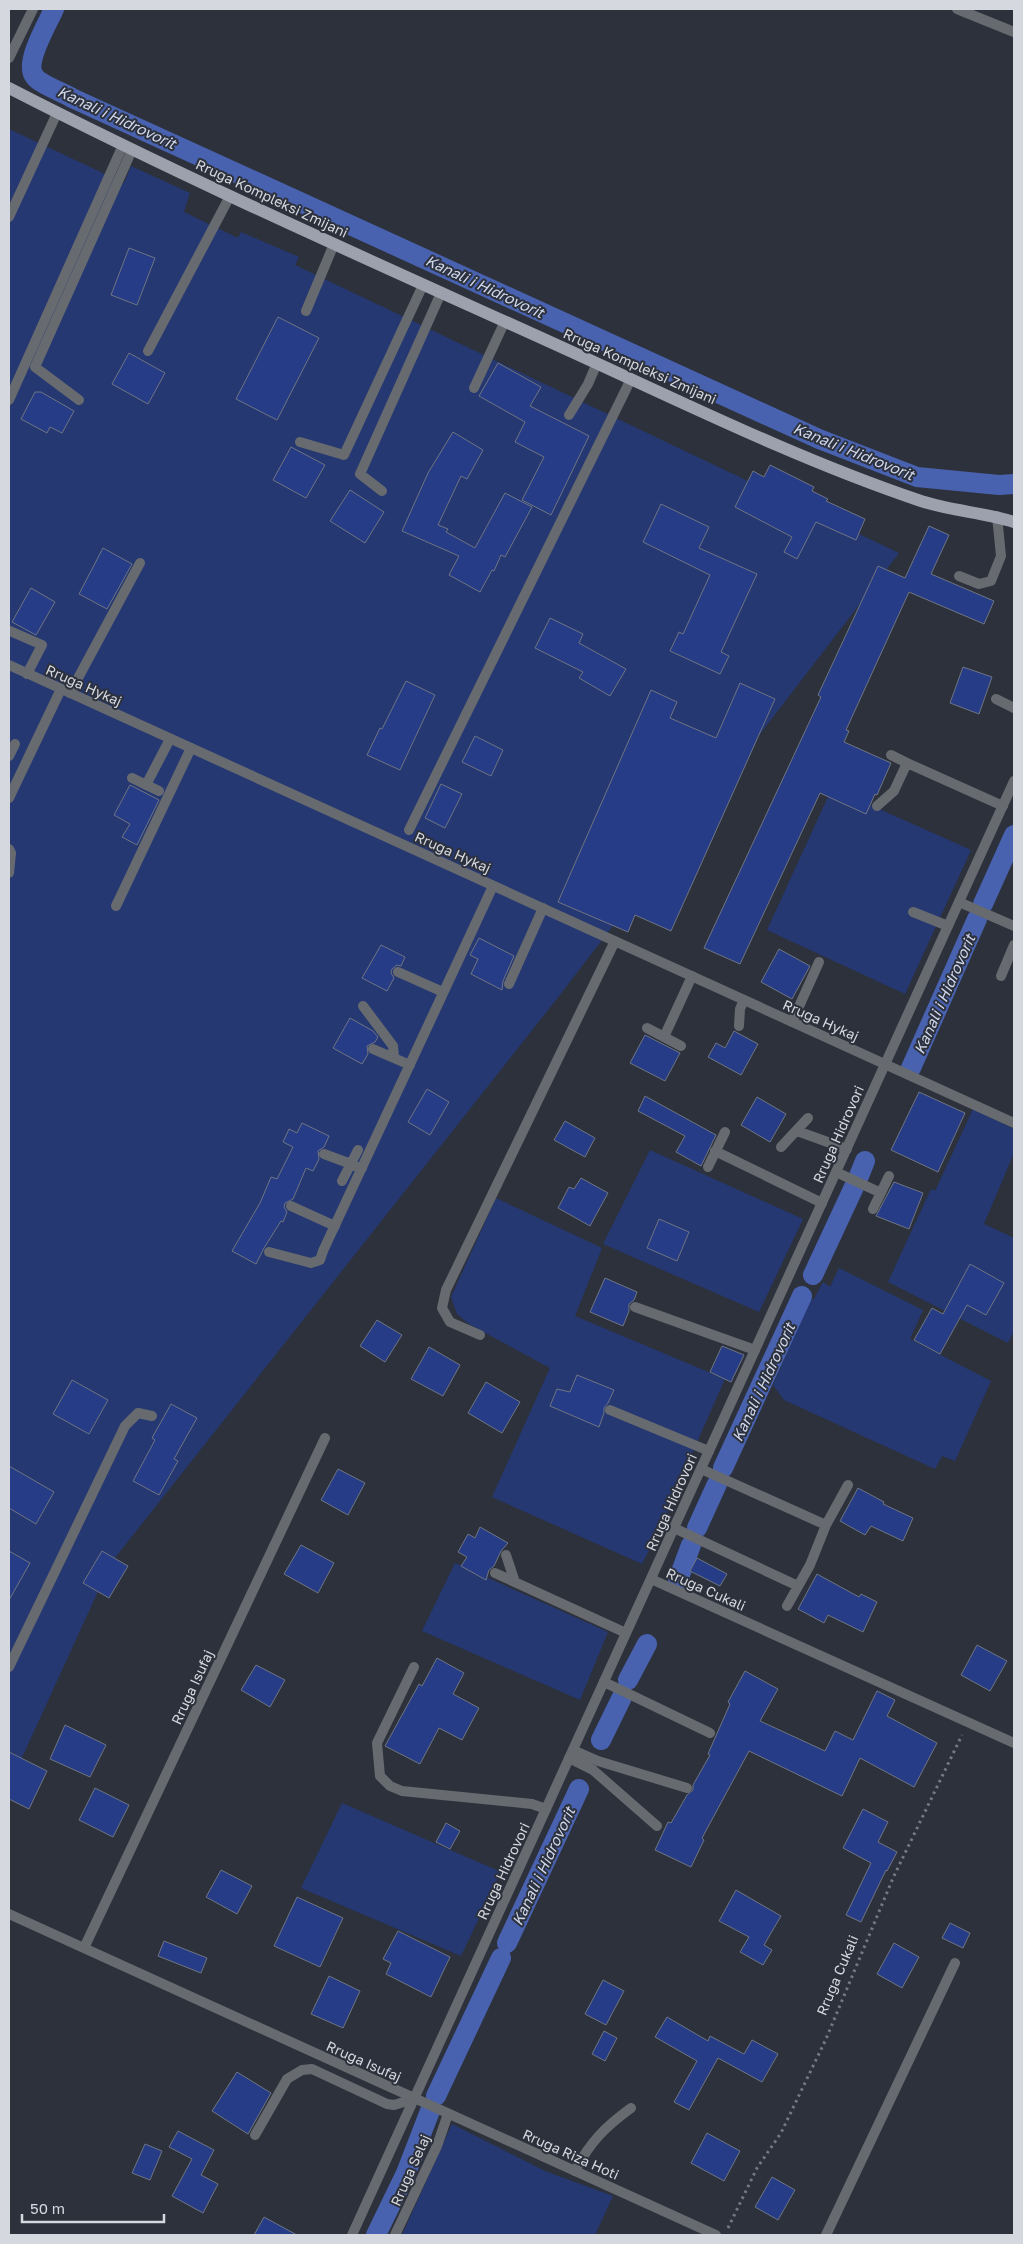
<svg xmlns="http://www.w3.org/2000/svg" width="1023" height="2244" viewBox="0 0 1023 2244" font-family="'Golos Text',sans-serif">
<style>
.green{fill:#253871}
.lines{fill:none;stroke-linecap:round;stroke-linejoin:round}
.canal{stroke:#4862b0;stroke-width:20}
.building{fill:#263c86;stroke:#6f7582}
.path{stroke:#757982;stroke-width:3;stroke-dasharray:2.5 4;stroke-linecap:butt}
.service{stroke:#676a6f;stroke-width:10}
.minor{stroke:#676a6f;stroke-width:10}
.tertiary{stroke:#676a6f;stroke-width:10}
.primary{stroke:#9ca1ad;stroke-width:12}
.labels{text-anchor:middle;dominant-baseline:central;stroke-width:4;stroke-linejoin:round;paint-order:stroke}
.street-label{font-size:14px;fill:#d5d8df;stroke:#2d313c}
.water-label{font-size:15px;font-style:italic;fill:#ced7ec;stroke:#2d313c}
</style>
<rect width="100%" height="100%" fill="#2d313c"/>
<path class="green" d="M9,129L124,183L131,166L190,193L184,212L238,238L241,232L299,257L295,265L899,553L556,1000L111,1563L9,1786Z
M832,788L971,850L905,994L767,930Z
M973,1109L1014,1129V1153L984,1224L1014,1238V1331L1008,1343L888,1282L931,1189L935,1191Z
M650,1150L803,1219L759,1312L603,1244Z
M496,1198L602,1248L575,1316L725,1379L677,1487V1495L642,1564L492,1497L550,1368L469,1324L457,1314L451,1297Z
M839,1268L923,1310L910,1339L991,1381L955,1461L942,1456L935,1469L784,1400L773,1385L810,1300L814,1299L823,1282L830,1287Z
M455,1563L608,1632L580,1700L422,1631Z
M342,1803L501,1872L461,1956L301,1888Z
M452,2124L545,2171L613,2196L595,2235H402Z"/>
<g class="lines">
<path class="canal" d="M54,9C48,23 23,64 35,77C40,84 64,93 72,98L819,439L917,477L999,485L1014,484
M983,904L1014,835
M911,1068L977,919
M859,1176L865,1161
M813,1275L854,1187
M723,1468L802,1296
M697,1528L717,1484
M678,1580L691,1545
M628,1680L647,1644
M601,1740L622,1697
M507,1943L579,1789
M436,2096L501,1958
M376,2235L406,2173L430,2111"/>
</g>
<path class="building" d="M129,248L155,258L137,305L111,295Z
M278,317L319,338L277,420L236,399Z
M129,353L165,373L148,404L112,384Z
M498,363L541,387L530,406L589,436L551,515L522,500L544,457L515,442L525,422L479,396Z
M35,392H41L74,411L62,433L50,427L47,433L21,419Z
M453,432L483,450L467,479L461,476L438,525L448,529L446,532L475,548L505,493L532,507L505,557L501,555L494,571L492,570L480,592L449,575L459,556L402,531L428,473Z
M291,447L325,465L306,498L273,480Z
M770,465L814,487L812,491L828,499L826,501L865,519L856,540L816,522L797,559L784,552L792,537L735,507L753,471L764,477Z
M350,490L384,512L365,543L330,521Z
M661,504L709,527L699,548L757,574L721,652L729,656L720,674L670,651L679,632L683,634L710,575L643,542Z
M929,526L949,535L931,574L994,601L984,624L909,592L846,730L849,731L844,742L891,763L877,795L875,794L866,814L820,793L740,964L704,948L821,697L818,695L878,566L905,578Z
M103,548L132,564L107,609L79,594Z
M31,588L55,602L36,635L12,622Z
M550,618L583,634L579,643L626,669L610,696L579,678L583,672L535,648Z
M963,667L992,677L979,714L950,703Z
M406,681L435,695L400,770L367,755L380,728L382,729Z
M740,683L775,699L671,931L635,915L628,932L558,902L651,690L677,702L670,718L716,738Z
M475,736L503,750L491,776L462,762Z
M441,784L462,794L445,828L425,818Z
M130,785L159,800L137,845L122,837L130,824L114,815Z
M479,938L514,956L503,981L502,990L471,974L478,959L470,955Z
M381,945L405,957L401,966L397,965L392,969L391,973L394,978L387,991L362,978Z
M779,949L810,966L792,999L761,982Z
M350,1018L373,1031L378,1037L375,1042L367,1046L368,1054L362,1064L333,1048Z
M734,1031L758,1044L741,1075L708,1057L716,1043L725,1048Z
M645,1035L680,1053L665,1081L630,1063Z
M427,1089L449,1102L430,1135L408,1122Z
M919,1092L965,1113L938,1172L891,1150Z
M645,1096L716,1135L701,1166L676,1152L685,1136L638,1111Z
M757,1097L786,1114L770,1142L741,1125Z
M565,1121L595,1138L585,1157L554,1140Z
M302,1123L329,1136L324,1147L318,1151L319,1159L313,1171L306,1168L293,1199L285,1203L284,1207L287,1212L283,1222L281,1221L264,1248L256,1264L232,1251L260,1203L271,1177L277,1179L293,1147L283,1142L289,1129L297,1133Z
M581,1178L608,1193L590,1226L558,1208L569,1187L574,1189Z
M894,1182L923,1193L909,1229L876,1216Z
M659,1219L689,1232L677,1261L647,1248Z
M970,1264L1004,1283L986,1315L967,1305L940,1354L914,1340L932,1308L943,1314Z
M605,1278L637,1292L634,1300L629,1304V1311L623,1326L590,1312Z
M377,1320L402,1335L385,1362L360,1346Z
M722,1346L744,1355L731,1382L710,1372Z
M429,1347L460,1365L443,1396L411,1379Z
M577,1375L614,1390L608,1403L604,1408V1413L599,1427L550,1406L557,1389L570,1392Z
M72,1380L108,1400L89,1434L53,1414Z
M486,1382L520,1402L502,1433L468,1413Z
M171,1404L197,1418L174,1459L178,1461L159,1495L133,1481L155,1440L152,1438Z
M9,1466L54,1492L36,1524L9,1508Z
M338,1469L365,1483L348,1515L321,1500Z
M858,1488L884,1502L883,1504L913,1518L903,1541L871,1526L865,1535L840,1521Z
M480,1527L508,1543L501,1551L494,1566L489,1570L486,1580L461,1566L467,1557L458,1552L468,1534L475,1538Z
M301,1545L334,1563L318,1593L284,1574Z
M9,1551L30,1563L9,1600Z
M102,1551L128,1566L109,1598L83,1583Z
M697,1558L727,1574L720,1586L690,1571Z
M817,1574L859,1597L861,1594L877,1602L863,1632L828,1615L824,1623L798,1609Z
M977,1645L1007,1661L990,1691L961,1675Z
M437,1658L464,1673L453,1694L479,1708L462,1740L439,1728L420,1764L385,1746L419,1684L422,1686Z
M256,1665L285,1680L270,1707L241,1690Z
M745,1671L778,1689L760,1721L825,1751L835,1731L853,1740L877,1691L895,1700L887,1716L937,1743L914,1787L860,1758L842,1796L749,1751L702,1838L704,1840L691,1867L655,1850L668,1822L671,1823L687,1795L693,1790V1785L710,1755L708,1754L730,1704L728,1702Z
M65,1725L106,1745L90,1777L50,1759Z
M9,1752L47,1771L29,1809L9,1799Z
M95,1788L129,1805L113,1837L79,1820Z
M863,1809L888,1822L878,1842L897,1852L887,1871L886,1870L861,1922L846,1915L871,1863L843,1848Z
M446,1823L460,1831L450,1849L436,1842Z
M221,1870L252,1886L237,1914L206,1897Z
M736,1890L781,1916L764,1945L772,1950L763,1965L740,1952L749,1937L719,1921Z
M297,1897L343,1918L320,1967L274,1946Z
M950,1923L970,1933L963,1948L942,1938Z
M398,1931L450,1957L431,1997L386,1974L391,1963L383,1959Z
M164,1941L207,1958L201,1973L158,1956Z
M894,1943L919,1957L902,1988L877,1974Z
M329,1976L360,1991L343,2028L311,2014Z
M603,1980L624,1991L606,2025L585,2014Z
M667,2017L708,2041L710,2036L744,2054L752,2040L778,2054L762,2082L718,2058L689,2110L674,2102L697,2061L655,2037Z
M604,2031L617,2038L605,2061L592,2054Z
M237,2072L271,2093L248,2134L212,2111Z
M178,2131L214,2150L201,2175L218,2184L203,2213L172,2196L192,2159L169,2147Z
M707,2133L740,2151L724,2181L691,2163Z
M145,2144L162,2151L150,2180L132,2173Z
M772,2177L795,2190L778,2220L755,2207Z
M264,2217L297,2235H254Z"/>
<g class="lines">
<path class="path" d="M728,2228L757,2168L781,2133L826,2039L893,1878L962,1735"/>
<path class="service" d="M957,9L1014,32
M9,217L57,113
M306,311L334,244
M148,351L230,196
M474,388L505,321
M9,400L123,145
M79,400L35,367L132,150
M569,415L588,384L597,363
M300,442L344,455L423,285
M382,491L360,474L441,293
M959,576L979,584L991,581L1001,556L997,516
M10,631L42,645L27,674
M70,693L140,563
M996,699L1014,708
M891,755L907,763
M9,756L15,744
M132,778L159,791
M146,785L170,739
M877,806L894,791L907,763L1003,806
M959,902L1014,926
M116,906L191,748
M913,912L948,926
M398,972L443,992
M1001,976L1014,945
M509,984L543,908
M363,1006L393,1046L394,1057
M792,1022L819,962
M739,1026L740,1009L744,1000
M647,1028L681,1046
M664,1037L692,976
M373,1049L410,1065
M797,1131L847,1149
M781,1147L808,1118
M715,1151L822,1203
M324,1154L362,1168
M708,1167L725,1132
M836,1172L881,1193
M342,1181L358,1150
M291,1206L335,1226
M873,1209L889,1176
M269,1252L311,1263L320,1260L323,1251
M635,1307L755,1350
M610,1410L709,1451
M701,1469L826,1525
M674,1528L798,1586
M506,1555L515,1582
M495,1573L626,1633
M787,1606L810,1565L826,1525L848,1485
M414,1667L377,1743L380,1776L390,1786L402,1791L532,1804L546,1809
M604,1682L710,1733
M573,1750L598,1761L687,1788
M569,1758L593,1770L657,1826
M255,2135L287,2079L302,2070L312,2069L387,2104L394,2105L414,2099
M575,2171C590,2142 605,2127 631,2108"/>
<path class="minor" d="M9,665L1014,1123
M9,798L61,689
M409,830L631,379
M9,849L11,853L9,873
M323,1251L493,886
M480,1335L450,1322L442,1308L446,1290L615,941
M651,1579L1014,1743
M9,1667L125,1426L138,1413L152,1416
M9,1914L716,2235
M84,1948L325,1438
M352,2235L1014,781
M395,2235L437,2146L448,2114
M826,2235L955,1963"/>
<path class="tertiary" d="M9,58L33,9"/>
<path class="primary" d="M9,88C186,179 367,259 548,341C670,396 791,457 918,500C949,511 983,512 1014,522"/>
</g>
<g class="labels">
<g class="street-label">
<text transform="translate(272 198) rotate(25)">Rruga Kompleksi Zmijani</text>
<text transform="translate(640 366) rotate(24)">Rruga Kompleksi Zmijani</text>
<text transform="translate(84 685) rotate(24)">Rruga Hykaj</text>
<text transform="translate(453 852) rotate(24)">Rruga Hykaj</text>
<text transform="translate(821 1020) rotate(24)">Rruga Hykaj</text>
<text transform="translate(838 1134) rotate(-66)">Rruga Hidrovori</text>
<text transform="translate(671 1502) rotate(-66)">Rruga Hidrovori</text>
<text transform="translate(706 1589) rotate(24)">Rruga Cukali</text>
<text transform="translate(192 1687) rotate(-65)">Rruga Isufaj</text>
<text transform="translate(503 1871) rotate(-65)">Rruga Hidrovori</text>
<text transform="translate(837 1975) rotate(-67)">Rruga Cukali</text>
<text transform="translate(364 2061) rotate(24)">Rruga Isufaj</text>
<text transform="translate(571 2154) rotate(24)">Rruga Riza Hoti</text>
<text transform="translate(410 2170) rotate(-66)">Rruga Selaj</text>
</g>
<g class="water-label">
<text transform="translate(117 117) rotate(25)">Kanali i Hidrovorit</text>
<text transform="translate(485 286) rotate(25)">Kanali i Hidrovorit</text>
<text transform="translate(854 451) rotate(22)">Kanali i Hidrovorit</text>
<text transform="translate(944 994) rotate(-66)">Kanali i Hidrovorit</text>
<text transform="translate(763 1382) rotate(-65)">Kanali i Hidrovorit</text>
<text transform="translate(543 1866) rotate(-65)">Kanali i Hidrovorit</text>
</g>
</g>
<rect width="1023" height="2244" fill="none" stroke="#d5d8df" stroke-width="20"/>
<path d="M22 2214v8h142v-8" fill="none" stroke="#d5d8df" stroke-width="2.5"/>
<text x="30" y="2214" font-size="15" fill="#d5d8df" stroke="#2d313c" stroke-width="4" paint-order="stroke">50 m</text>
</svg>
